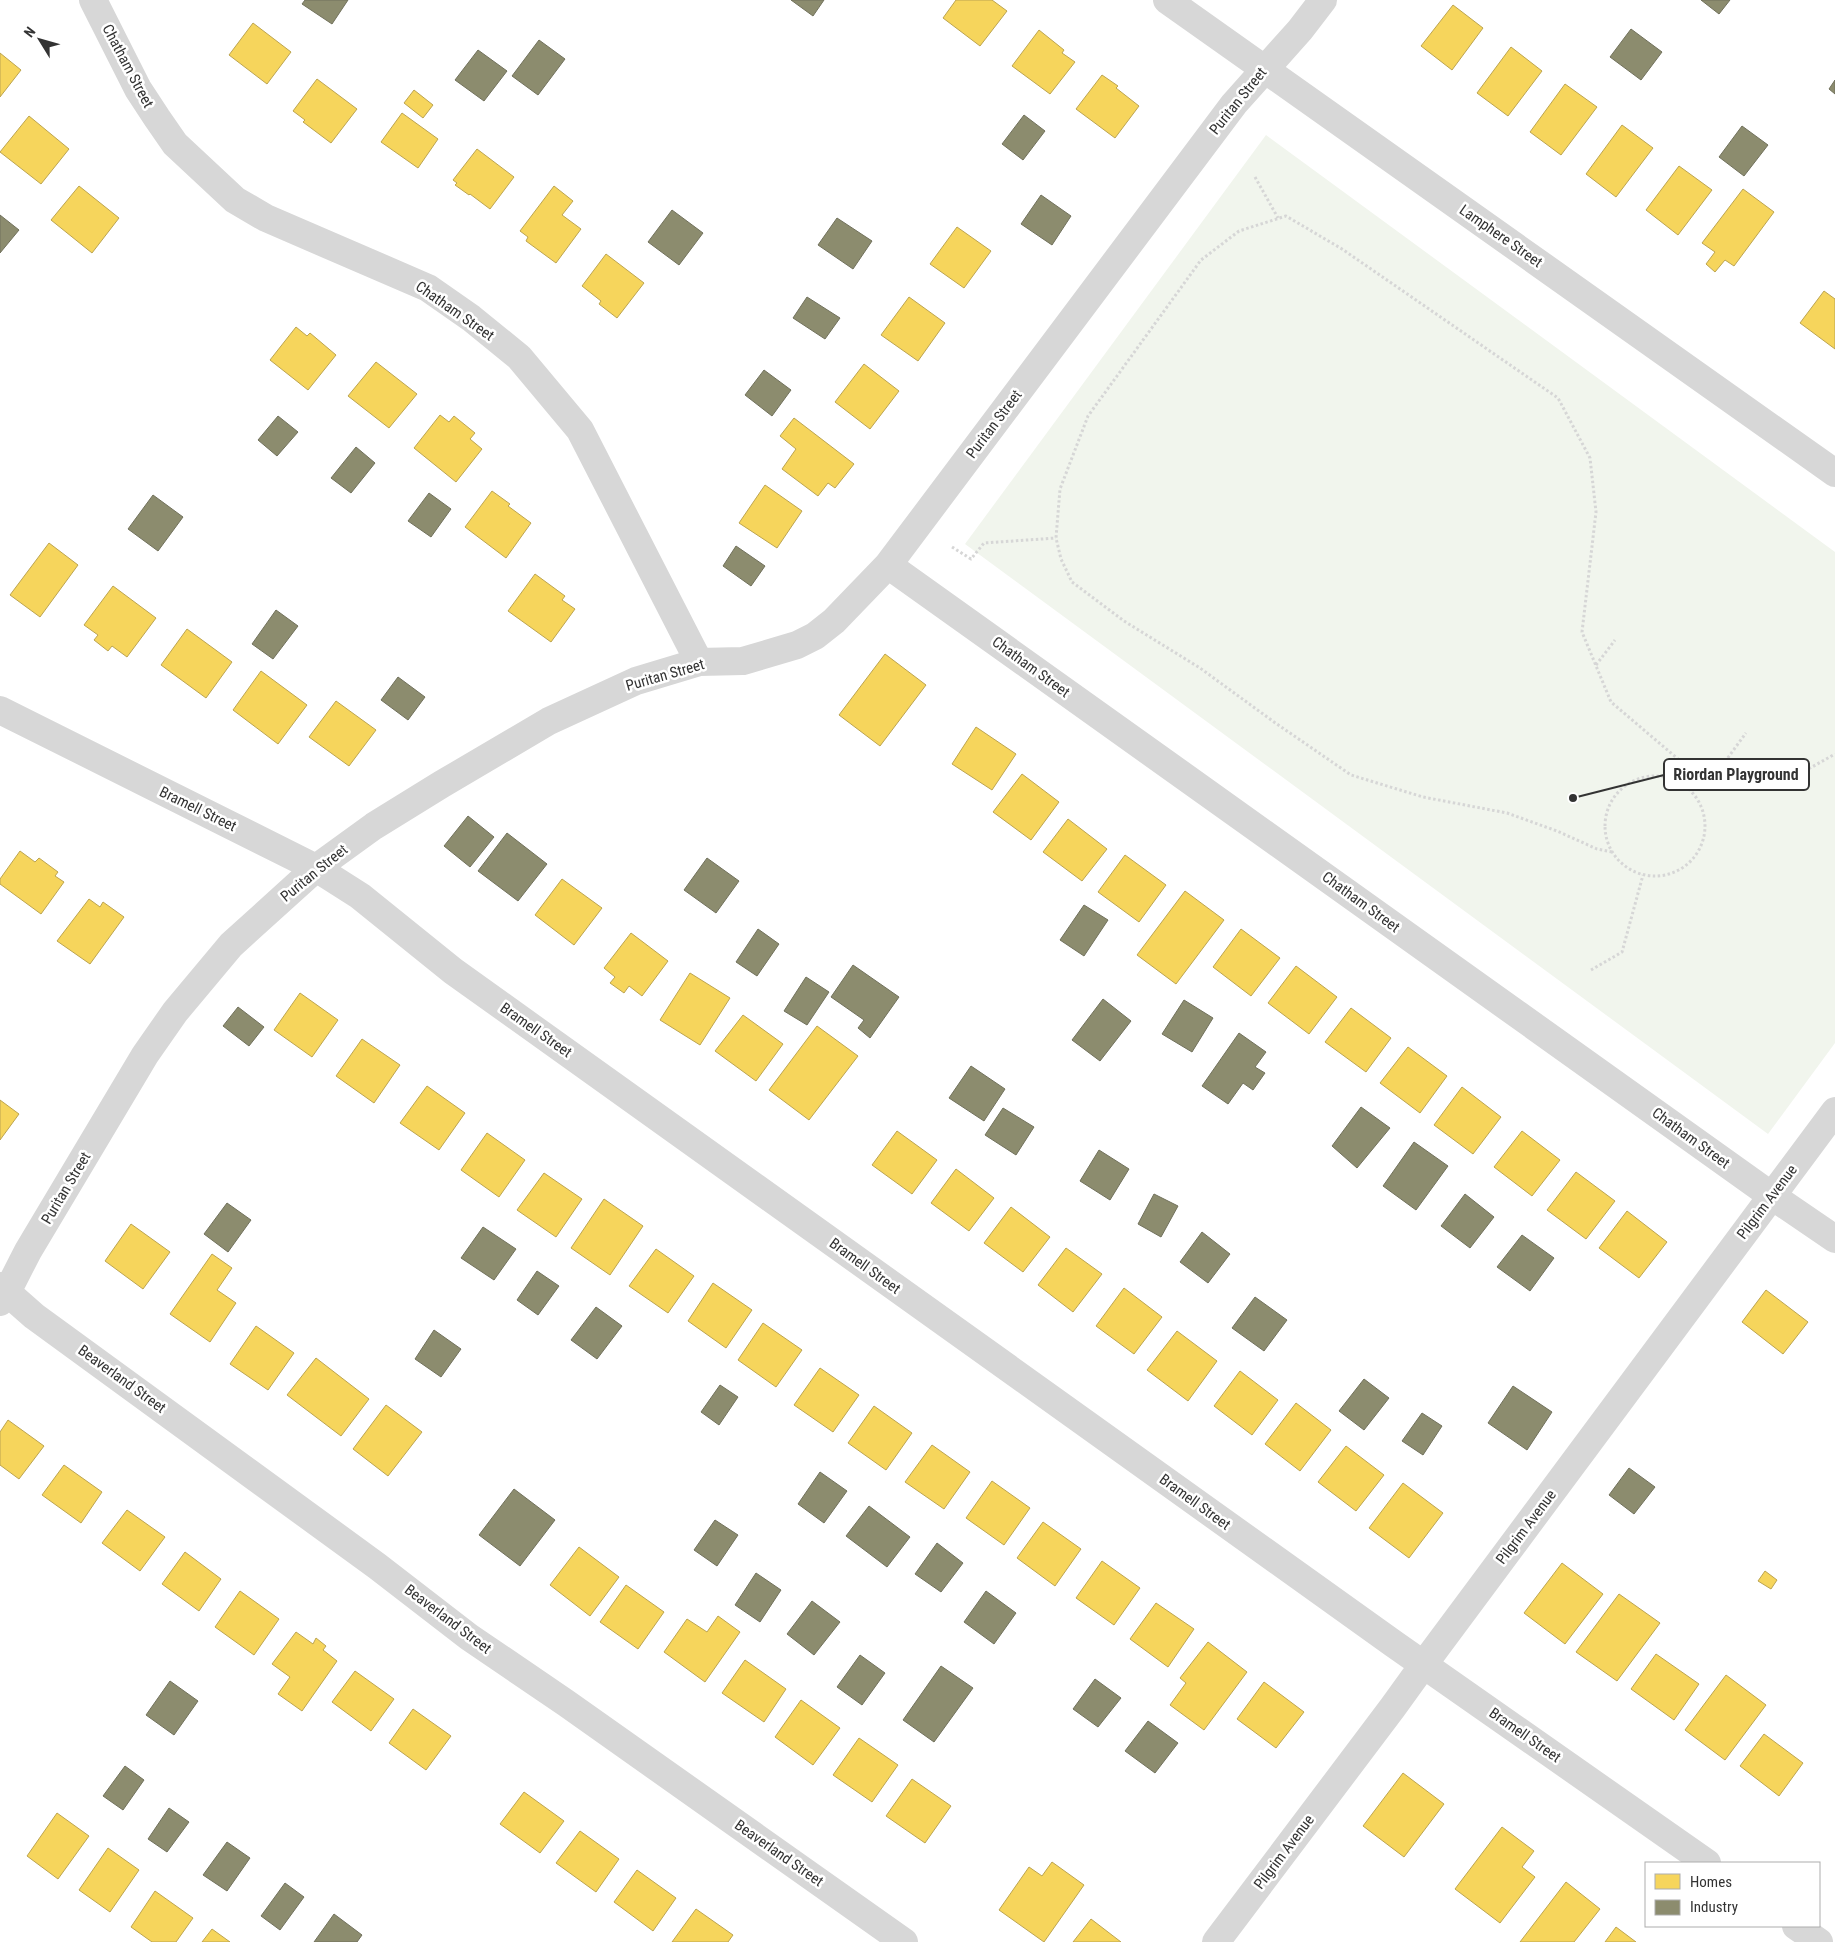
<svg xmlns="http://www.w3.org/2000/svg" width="1835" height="1942" viewBox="0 0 1835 1942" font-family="'Roboto Condensed',sans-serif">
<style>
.green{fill:#f1f5ed}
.homes{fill:#f6d55c;stroke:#bca450}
.industry{fill:#8c8c6e;stroke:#71715c}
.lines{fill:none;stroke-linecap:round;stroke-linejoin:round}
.path{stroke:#d6d6d6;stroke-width:3;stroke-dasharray:2.5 2.5;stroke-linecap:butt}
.minor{stroke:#d7d7d7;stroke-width:28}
.labels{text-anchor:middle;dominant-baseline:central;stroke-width:5;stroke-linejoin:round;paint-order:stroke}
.street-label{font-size:15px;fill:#333;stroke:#fff}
.leader{fill:none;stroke:#333;stroke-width:2}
.callout-dot{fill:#333;stroke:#fff;stroke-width:2}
.callout{fill:#fff;stroke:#333;stroke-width:2}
.callout-label{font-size:16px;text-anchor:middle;font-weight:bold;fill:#333}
</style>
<rect width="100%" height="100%" fill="#fff"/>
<path class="green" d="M1266,135L1835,552V1043L1768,1134L965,544Z"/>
<path class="homes" d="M956,0H992L1007,11L980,46L943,18Z
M1453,5L1483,28L1452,70L1421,46Z
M253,23L291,52L267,84L229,55Z
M1039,30L1064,50L1062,53L1075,62L1050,94L1012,66Z
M1511,47L1542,71L1508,116L1477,93Z
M0,53L21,70L0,97Z
M1102,75L1118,86L1116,88L1139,106L1115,138L1076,109Z
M317,79L357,109L331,143L303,122L305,120L293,111Z
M1565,84L1597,107L1561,155L1530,132Z
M414,90L433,105L423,118L404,103Z
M402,113L438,139L418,168L381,142Z
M29,116L69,149L41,184L0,152Z
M1622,125L1653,148L1616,197L1586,174Z
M477,149L514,177L490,209L470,194L469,195L455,185L457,183L453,180Z
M1679,166L1712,190L1678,235L1646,210Z
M79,186L119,218L92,253L51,220Z
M554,186L573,201L562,215L581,229L556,263L526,241L528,237L520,231Z
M1743,189L1774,212L1734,266L1725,260L1715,272L1706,264L1715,252L1702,243Z
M957,227L991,251L964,288L930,264Z
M606,254L644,283L617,318L599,304L601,301L582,286Z
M1824,291L1835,299V349L1800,323Z
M909,297L945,323L918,361L881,335Z
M296,327L307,336L310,333L336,355L308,390L270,360Z
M376,362L417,394L389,428L348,396Z
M864,364L899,391L870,429L835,402Z
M440,415L449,422L454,416L475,433L470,439L482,449L456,482L414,448Z
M794,418L854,464L835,488L828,483L818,496L782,469L796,449L780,436Z
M765,485L802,511L777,548L739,523Z
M492,491L510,504L508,506L531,523L506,558L465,527Z
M49,543L78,565L40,617L10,595Z
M535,574L565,596L562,600L575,609L551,642L508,611Z
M113,586L156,618L127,657L112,646L108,651L94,640L98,635L84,625Z
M187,629L232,662L206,698L161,665Z
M885,654L926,685L880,746L839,715Z
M261,671L307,705L278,744L233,710Z
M336,701L376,730L349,766L309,737Z
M976,727L1016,754L992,790L952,764Z
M1022,774L1059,802L1031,840L993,812Z
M1068,819L1107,849L1082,881L1043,852Z
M20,851L35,862L39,858L58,872L55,876L64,882L41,914L0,884V879Z
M1125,855L1166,885L1139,922L1098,892Z
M562,879L602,908L574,945L535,915Z
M1185,891L1224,920L1176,984L1137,955Z
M89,899L100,907L103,902L124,917L90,964L57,941Z
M1241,929L1280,958L1251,996L1213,967Z
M631,933L668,961L642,996L629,986L624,993L610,983L615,977L604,968Z
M1296,966L1337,997L1309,1034L1268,1003Z
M690,973L730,998L700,1045L660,1020Z
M300,993L338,1020L312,1057L274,1030Z
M1351,1008L1391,1038L1366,1072L1325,1042Z
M743,1015L783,1044L756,1081L715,1051Z
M817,1026L858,1056L809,1120L769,1090Z
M362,1039L400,1065L374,1103L336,1076Z
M1408,1047L1447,1076L1420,1113L1380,1083Z
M427,1086L465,1113L439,1150L400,1123Z
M1462,1087L1501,1117L1473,1154L1434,1125Z
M0,1100L19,1114L0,1140Z
M897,1131L937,1160L912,1194L872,1165Z
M1522,1131L1560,1160L1532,1196L1494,1167Z
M487,1133L525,1160L499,1197L461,1170Z
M956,1169L994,1198L969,1231L931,1203Z
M1576,1172L1615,1201L1586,1239L1547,1210Z
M544,1173L582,1199L556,1237L517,1210Z
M604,1199L643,1226L610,1275L571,1248Z
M1011,1207L1050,1237L1023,1272L984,1243Z
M1627,1211L1667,1242L1639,1278L1599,1248Z
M131,1224L170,1252L143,1289L105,1261Z
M1066,1248L1102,1274L1073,1312L1038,1285Z
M656,1249L694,1276L668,1313L629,1286Z
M212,1254L232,1268L217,1290L236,1303L210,1342L170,1314Z
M713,1283L752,1310L726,1348L688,1321Z
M1124,1288L1162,1317L1134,1354L1096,1326Z
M1766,1290L1808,1322L1783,1354L1742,1322Z
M763,1323L802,1350L776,1387L738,1360Z
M256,1326L294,1353L268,1390L230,1364Z
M1177,1331L1217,1361L1188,1401L1147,1370Z
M316,1358L369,1399L341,1436L287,1395Z
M820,1368L859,1395L833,1432L794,1405Z
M1240,1371L1278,1400L1252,1435L1214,1406Z
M1296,1403L1331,1430L1300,1471L1265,1444Z
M386,1405L422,1432L388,1476L353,1449Z
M874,1406L912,1433L886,1470L848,1443Z
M8,1420L44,1446L19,1479L0,1465V1432Z
M932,1445L970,1472L944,1509L905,1482Z
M1346,1446L1384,1475L1356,1511L1318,1482Z
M64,1465L102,1492L81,1523L42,1495Z
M992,1481L1030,1508L1004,1545L966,1518Z
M1403,1483L1443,1513L1409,1558L1369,1528Z
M127,1510L165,1537L140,1571L102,1543Z
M1043,1522L1081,1549L1055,1586L1017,1558Z
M579,1547L619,1577L590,1616L550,1585Z
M185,1552L221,1579L199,1611L162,1584Z
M1102,1561L1140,1588L1114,1625L1076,1598Z
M1562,1563L1603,1594L1565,1644L1524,1613Z
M1765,1571L1777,1580L1771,1589L1758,1581Z
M626,1585L664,1612L638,1649L600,1622Z
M240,1591L279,1619L254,1655L215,1627Z
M1619,1594L1660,1623L1617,1681L1576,1652Z
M1156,1603L1194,1629L1168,1667L1130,1639Z
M718,1616L740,1632L705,1682L664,1652L687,1619L707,1632Z
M296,1632L313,1644L316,1638L326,1646L323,1650L337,1661L302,1711L278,1694L290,1677L272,1664Z
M1208,1642L1247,1672L1204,1730L1170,1705L1186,1683L1180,1678Z
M1656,1654L1699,1684L1674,1720L1631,1689Z
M745,1660L786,1689L764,1722L722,1693Z
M355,1671L394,1699L371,1731L332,1702Z
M1726,1675L1766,1705L1725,1760L1685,1730Z
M1264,1682L1304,1712L1276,1748L1237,1719Z
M801,1700L840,1728L813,1765L775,1737Z
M413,1709L451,1736L426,1770L389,1743Z
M1764,1734L1803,1763L1779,1796L1740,1766Z
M859,1738L898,1765L872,1802L833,1775Z
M1403,1773L1444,1804L1404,1857L1363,1826Z
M912,1779L951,1806L925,1843L886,1816Z
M524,1792L564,1821L540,1853L500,1824Z
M57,1813L89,1836L58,1879L27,1856Z
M1502,1827L1534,1851L1522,1867L1535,1877L1500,1923L1455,1889Z
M580,1831L619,1859L596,1892L556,1863Z
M108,1848L139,1870L110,1912L79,1890Z
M1052,1862L1084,1885L1044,1942L999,1910L1029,1867L1042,1876Z
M637,1870L676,1898L653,1931L614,1902Z
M1566,1882L1600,1909L1574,1942H1520Z
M155,1891L193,1918L176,1942H152L131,1927Z
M696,1909L733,1935L728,1942H672Z
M1091,1919L1121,1942H1073Z
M1616,1927L1636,1942H1605Z
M212,1929L230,1942H202Z"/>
<path class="industry" d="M305,0H348L332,24L302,4Z
M791,0H824L813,16Z
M1701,0H1730L1719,14Z
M1631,29L1662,52L1641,80L1610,57Z
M539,40L565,59L538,95L512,76Z
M478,50L507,71L484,101L455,80Z
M1835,80V94L1829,89Z
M1024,115L1045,131L1023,160L1002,144Z
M1742,126L1768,145L1744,176L1719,157Z
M1041,195L1071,216L1052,245L1021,224Z
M672,210L703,233L679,265L648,242Z
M0,215L19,230L0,253Z
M837,218L872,241L853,269L818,245Z
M807,297L840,318L825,339L793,318Z
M764,370L791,390L772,416L745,395Z
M278,416L298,432L277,456L258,440Z
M356,447L375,463L351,493L331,478Z
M429,493L451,509L431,537L408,521Z
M153,495L183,517L158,551L128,529Z
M736,546L765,566L751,586L723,566Z
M276,610L298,626L273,659L252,644Z
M398,677L425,697L408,720L381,700Z
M468,816L494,837L470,867L444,846Z
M507,833L547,864L518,901L478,871Z
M707,858L739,881L716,913L684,890Z
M1084,905L1108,920L1084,956L1060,940Z
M758,929L779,944L757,976L736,962Z
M853,965L899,997L870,1038L858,1028L864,1020L831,997Z
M806,977L829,992L807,1025L784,1011Z
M1103,999L1131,1021L1100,1061L1072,1040Z
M1184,1000L1213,1018L1192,1052L1162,1034Z
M238,1007L264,1027L249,1046L223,1026Z
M1239,1033L1266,1052L1255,1067L1265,1073L1253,1090L1243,1083L1228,1104L1202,1086Z
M971,1066L1005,1089L984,1121L949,1098Z
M1361,1107L1390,1128L1357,1168L1332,1146Z
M1003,1108L1034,1127L1016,1155L985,1135Z
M1414,1142L1448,1166L1416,1210L1383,1186Z
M1099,1150L1129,1169L1110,1200L1080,1181Z
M1154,1194L1178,1206L1161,1237L1138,1224Z
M1465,1194L1494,1217L1470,1248L1441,1226Z
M227,1203L251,1220L228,1252L204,1234Z
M483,1227L516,1249L494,1280L461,1258Z
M1202,1232L1230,1254L1208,1283L1180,1262Z
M1522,1235L1554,1258L1530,1291L1497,1267Z
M537,1271L559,1286L538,1315L517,1300Z
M1255,1297L1287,1320L1264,1351L1232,1328Z
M596,1307L622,1326L597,1359L571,1340Z
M434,1330L461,1349L441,1377L415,1359Z
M1364,1379L1389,1398L1364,1430L1339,1411Z
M720,1385L738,1397L719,1425L701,1412Z
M1513,1386L1552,1412L1527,1450L1488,1423Z
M1422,1413L1442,1426L1423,1455L1402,1441Z
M1629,1468L1655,1487L1634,1514L1609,1495Z
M820,1472L847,1491L824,1523L798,1504Z
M514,1489L555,1520L520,1566L479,1535Z
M869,1506L910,1537L887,1567L846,1536Z
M715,1520L738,1535L717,1566L694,1550Z
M937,1543L963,1563L941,1592L915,1574Z
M756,1573L781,1590L760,1622L735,1605Z
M986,1591L1016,1613L994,1644L964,1622Z
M812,1601L840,1622L814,1655L787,1634Z
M860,1655L885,1673L862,1705L837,1687Z
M941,1666L973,1688L934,1742L903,1720Z
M1095,1679L1121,1698L1098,1727L1073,1709Z
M170,1681L198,1701L174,1735L146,1715Z
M1148,1721L1178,1743L1155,1773L1125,1751Z
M125,1766L144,1780L123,1810L103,1796Z
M169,1808L189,1822L167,1852L148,1839Z
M227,1842L250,1858L227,1891L203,1875Z
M285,1883L304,1897L280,1930L261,1916Z
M334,1914L362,1935L357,1942H314Z"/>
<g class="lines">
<path class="path" d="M1255,177L1278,218
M952,547L971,559L984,543L1056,538
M1596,665L1615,640
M1605 826a50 50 0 1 1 100 0a50 50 0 1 1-100 0Z
M1713,778L1746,733
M1684,785L1691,770
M1612,852L1597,849L1557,831L1507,813L1423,797L1351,775L1274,722L1200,668L1124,621L1072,582L1061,559L1056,538L1060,489L1088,416L1201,260L1239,231L1286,216L1342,249L1558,398L1590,458L1596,512L1582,632L1611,702L1691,770L1713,778L1743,783L1796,776L1835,754
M1591,970L1622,952L1643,875"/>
<path class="minor" d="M93,0L138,89L157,118L175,144L235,200L266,218L428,288L471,318L519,357L580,430L699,662
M1167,0L1835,473
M888,565L1772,1196L1835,1239
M0,710L316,868L360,896L453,971L1394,1644L1707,1863
M0,1286L34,1316L377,1566L469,1637L566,1703L904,1942
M0,1302L7,1292L28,1251L145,1055L175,1012L231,945L316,868L374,826L442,784L549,721L636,681L699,662L743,661L797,645L815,636L834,621L888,565L1234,104L1300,30L1323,0
M1796,1926L1819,1942
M1216,1942L1393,1707L1424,1664L1835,1111"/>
</g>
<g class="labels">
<g class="street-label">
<text transform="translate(128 66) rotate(62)">Chatham Street</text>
<text transform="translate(1238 101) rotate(-51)">Puritan Street</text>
<text transform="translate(1501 236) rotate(35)">Lamphere Street</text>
<text transform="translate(455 311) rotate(35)">Chatham Street</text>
<text transform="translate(994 424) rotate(-53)">Puritan Street</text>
<text transform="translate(1031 667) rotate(36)">Chatham Street</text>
<text transform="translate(665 675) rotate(-16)">Puritan Street</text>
<text transform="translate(198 809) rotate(26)">Bramell Street</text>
<text transform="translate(314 873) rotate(-39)">Puritan Street</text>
<text transform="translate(1361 902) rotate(36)">Chatham Street</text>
<text transform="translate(536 1030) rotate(35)">Bramell Street</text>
<text transform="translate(1691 1138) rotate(36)">Chatham Street</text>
<text transform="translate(66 1188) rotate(-59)">Puritan Street</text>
<text transform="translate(1767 1202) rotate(-53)">Pilgrim Avenue</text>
<text transform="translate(865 1266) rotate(36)">Bramell Street</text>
<text transform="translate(122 1379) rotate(36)">Beaverland Street</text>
<text transform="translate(1195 1502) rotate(36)">Bramell Street</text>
<text transform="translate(1526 1527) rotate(-53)">Pilgrim Avenue</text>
<text transform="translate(448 1619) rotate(37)">Beaverland Street</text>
<text transform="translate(1525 1735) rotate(35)">Bramell Street</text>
<text transform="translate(1284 1852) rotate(-53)">Pilgrim Avenue</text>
<text transform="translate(779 1853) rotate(35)">Beaverland Street</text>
</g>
</g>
<path class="leader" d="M1573 798L1664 775"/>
<circle class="callout-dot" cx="1573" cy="798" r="5"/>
<rect class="callout" x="1664" y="759" width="145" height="31" rx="5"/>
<g class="callout-label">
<text x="1736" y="780">Riordan Playground</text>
</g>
<rect x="1645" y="1862" width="175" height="65" fill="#ffffff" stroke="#adadad"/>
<rect x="1655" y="1874" width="25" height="15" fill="#f6d55c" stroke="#adadad"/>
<text x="1690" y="1887" font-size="15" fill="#333333">Homes</text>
<rect x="1655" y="1900" width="25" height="15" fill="#8c8c6e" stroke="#adadad"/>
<text x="1690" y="1912" font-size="15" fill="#333333">Industry</text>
<g transform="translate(40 40) rotate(307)" stroke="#ffffff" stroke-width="4" paint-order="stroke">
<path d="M0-4L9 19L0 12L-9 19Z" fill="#333333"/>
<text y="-8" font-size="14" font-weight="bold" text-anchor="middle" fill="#333333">N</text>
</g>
</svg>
